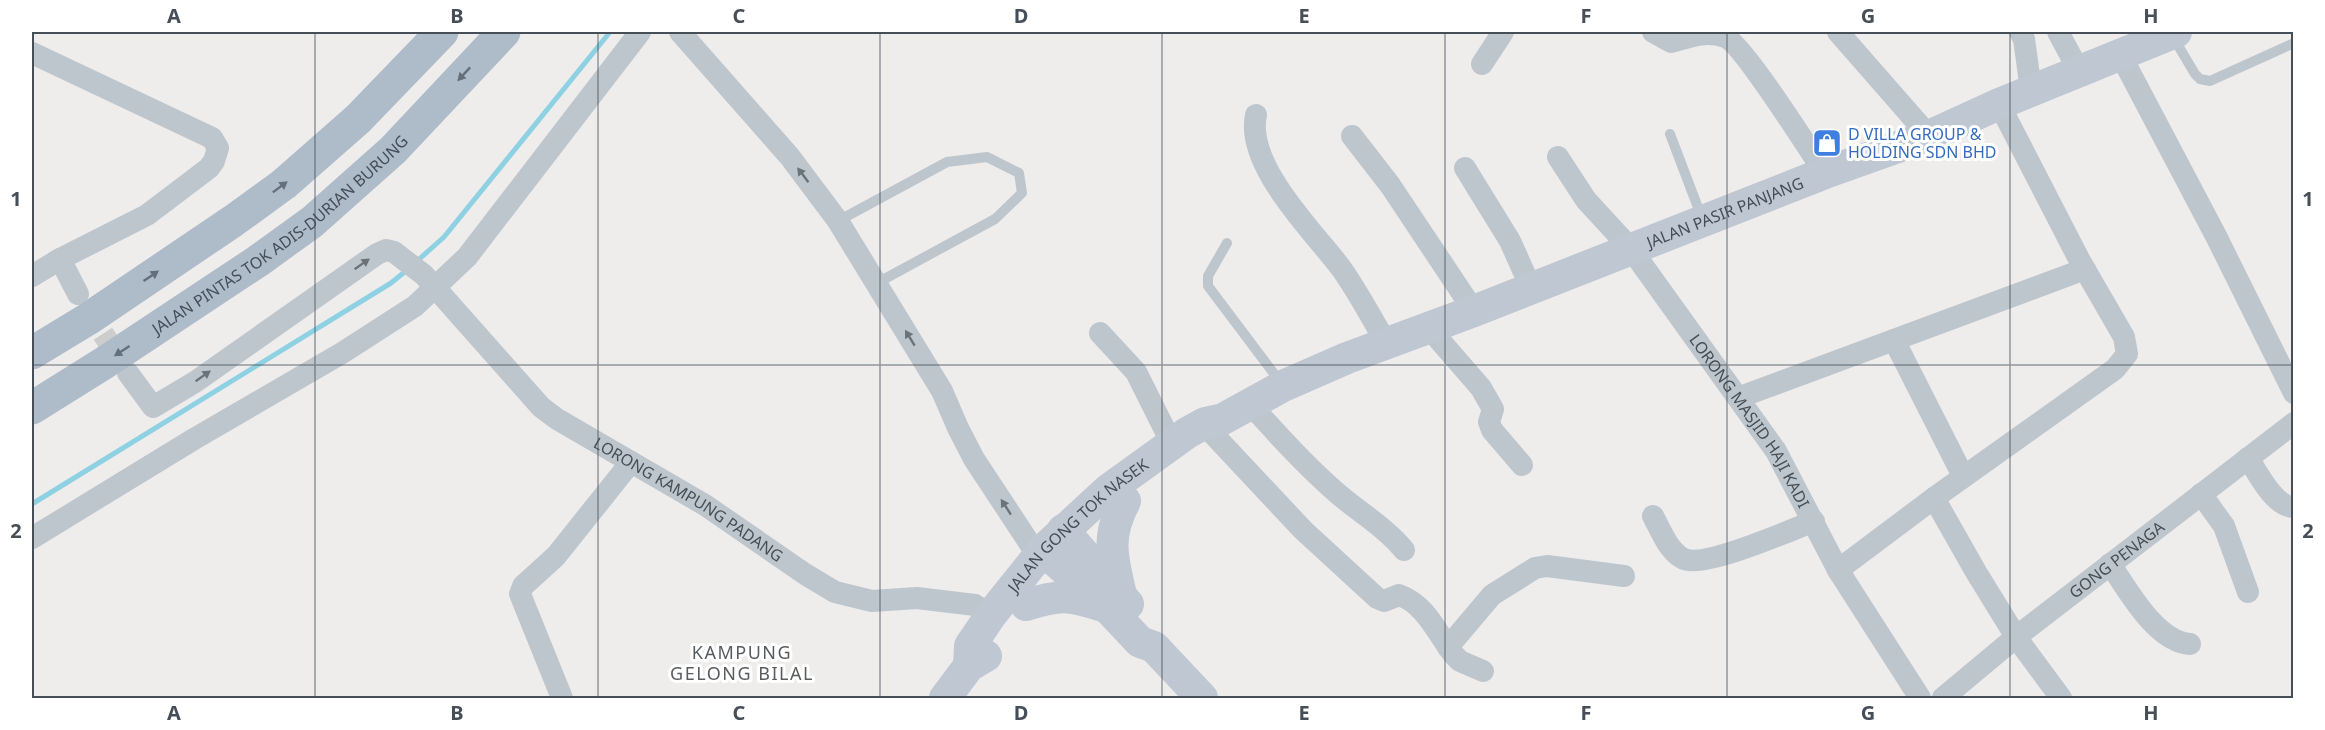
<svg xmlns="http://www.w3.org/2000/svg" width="2325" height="730" viewBox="0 0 2325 730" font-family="'Noto Sans',sans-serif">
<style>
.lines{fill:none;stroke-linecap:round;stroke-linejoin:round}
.stream{stroke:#8dd1e3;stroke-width:5}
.street-tunnel{stroke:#cdcdce;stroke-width:22;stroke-dasharray:22 11;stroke-linecap:butt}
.lane{stroke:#bec6cd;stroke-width:10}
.street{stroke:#bec6cd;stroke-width:22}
.secondary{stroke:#bec7d2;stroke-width:32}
.primary{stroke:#aebbc9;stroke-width:33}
.oneway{fill:#656f7a}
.oneway2{fill:#6a737b}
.grid{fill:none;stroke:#464f58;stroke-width:1.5;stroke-opacity:0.55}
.labels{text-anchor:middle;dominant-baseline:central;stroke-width:6;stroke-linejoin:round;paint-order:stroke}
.shop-label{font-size:16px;fill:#366cbe;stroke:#fff;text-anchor:start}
.street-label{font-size:16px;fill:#464f58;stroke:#fff}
.neighbourhood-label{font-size:18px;letter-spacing:1.5px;fill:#595d60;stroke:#fff}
.neatline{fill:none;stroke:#464f58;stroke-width:2}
.grid-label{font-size:20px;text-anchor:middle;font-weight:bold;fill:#464f58}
</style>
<rect width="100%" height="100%" fill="#efecec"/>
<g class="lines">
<path class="stream" d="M416,262L444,237L610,32
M32,504L391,283L407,270"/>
<path class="street-tunnel" d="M85,306L124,366"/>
<path class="lane" d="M2173,37L2195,74L2200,79L2210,81L2294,43
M1670,134L1702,218
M838,221L947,162L987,157L1019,173L1022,193L995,219L877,283
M1227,243L1208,276V286L1281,383"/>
<g class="street">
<path d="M680,32L790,157L838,221L942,391L958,428L974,459L1030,544L1043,550"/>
<path d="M1653,32L1671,42C1689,37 1706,30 1725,37C1742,43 1810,151 1825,173"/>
<path d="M1838,32L1929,136"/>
<path d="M2020,32L2024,39L2031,90"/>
<path d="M2058,32L2079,71"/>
<path d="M32,53L212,138L218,148L214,161L209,168L147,215L60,259L32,276"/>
<path d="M2120,54L2216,236L2294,393"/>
<path d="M1482,64L1503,32"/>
<path d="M1999,104L2080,261L2124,337L2127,354L2115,369L1934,498L1976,572L2016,637L2061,698"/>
<path d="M1256,115C1245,165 1313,231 1341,268C1358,292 1372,318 1386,343"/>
<path d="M1352,136L1390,185L1474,311"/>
<path id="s1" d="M1558,157L1586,200L1631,249L1776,451L1838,570L1920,698"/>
<path d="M1465,168L1510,241L1531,288"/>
<path d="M60,259L78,294"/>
<path d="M1429,328L1481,388L1493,409L1489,422L1492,430L1522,465"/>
<path d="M1100,333L1136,372L1172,444"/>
<path d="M1894,340L1963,476"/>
<path id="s2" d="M128,373L153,407L195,382L377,254L386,250L394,252L424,275L541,407L557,419L705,505L805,574L835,592L872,601L917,598L975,605L991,615"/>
<path d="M1740,397L2085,269"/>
<path d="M1250,404C1278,435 1306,466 1337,493C1359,512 1385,527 1404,550"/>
<path d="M1212,433L1303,530L1377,598L1384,601L1399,595C1427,605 1437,634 1454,655L1460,661L1483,671"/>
<path d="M2248,458C2258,473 2274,507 2294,507"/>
<path d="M2201,494L2224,526L2248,592"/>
<path d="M1653,516C1660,529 1668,550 1682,558C1701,570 1791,530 1814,521"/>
<path d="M32,538L194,439L342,353L415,306L467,257L640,32"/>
<path d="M2110,564C2128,590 2156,642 2190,644"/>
<path d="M1838,570L1934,498"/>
<path d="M1448,647L1492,595L1535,568L1547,566L1624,576"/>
<path d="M562,698L520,594L523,586L556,556L631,462"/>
<path id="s3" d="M1943,698L2016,637L2294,423"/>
</g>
<g class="secondary">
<path d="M1063,530L1128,604"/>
<path d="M1043,550L1107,607L1140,642L1154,647L1202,698"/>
<path d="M1121,595C1112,557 1106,536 1125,501"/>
<path d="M1026,605C1061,594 1068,595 1103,606"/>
<path id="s4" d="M969,666L970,646L991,615L1043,550L1108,490L1187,433L1205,423L1223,419L1283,386L1347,358L1474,311L1825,173L1929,136L1999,104L2176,32"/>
<path d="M945,698L969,666L986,656"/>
</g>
<g class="primary">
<path d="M32,353L88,319L233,221L284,184L358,119L442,32"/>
<path id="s5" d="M32,408L104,363L258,261L312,222L393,150L504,32"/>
</g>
</g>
<defs><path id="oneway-solid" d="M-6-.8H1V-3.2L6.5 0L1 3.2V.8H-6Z" transform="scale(1.5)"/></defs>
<g class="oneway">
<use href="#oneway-solid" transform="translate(464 74) rotate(133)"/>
<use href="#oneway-solid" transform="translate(280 187) rotate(-37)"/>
<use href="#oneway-solid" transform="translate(151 276) rotate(-34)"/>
<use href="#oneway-solid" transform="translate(122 351) rotate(147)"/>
</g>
<g class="oneway2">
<use href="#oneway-solid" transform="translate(803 175) rotate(-127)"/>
<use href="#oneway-solid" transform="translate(362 264) rotate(-35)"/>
<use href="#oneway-solid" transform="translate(910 338) rotate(-121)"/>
<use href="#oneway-solid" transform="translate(203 376) rotate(-35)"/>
<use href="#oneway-solid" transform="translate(1006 507) rotate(-123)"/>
</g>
<path class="grid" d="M315,32V698M598,32V698M880,32V698M1162,32V698M1445,32V698M1727,32V698M2010,32V698M32,365H2294"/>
<defs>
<g id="shop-square" transform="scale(1.5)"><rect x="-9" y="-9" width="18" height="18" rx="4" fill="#3f7fe0" stroke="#fff"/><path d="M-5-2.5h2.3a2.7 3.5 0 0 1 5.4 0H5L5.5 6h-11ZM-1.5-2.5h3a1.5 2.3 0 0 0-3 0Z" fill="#fff"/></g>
</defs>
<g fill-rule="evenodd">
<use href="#shop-square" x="1827" y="143"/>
</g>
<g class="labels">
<g class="shop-label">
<text x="1848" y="134">D VILLA GROUP &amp;<tspan x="1848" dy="18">HOLDING SDN BHD</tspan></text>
</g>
<g class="street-label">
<text stroke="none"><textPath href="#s4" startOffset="909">JALAN PASIR PANJANG</textPath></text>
<text stroke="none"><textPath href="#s5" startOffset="303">JALAN PINTAS TOK ADIS-DURIAN BURUNG</textPath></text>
<text stroke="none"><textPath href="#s1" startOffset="327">LORONG MASJID HAJI KADI</textPath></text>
<text stroke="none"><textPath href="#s2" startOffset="720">LORONG KAMPUNG PADANG</textPath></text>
<text stroke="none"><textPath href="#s4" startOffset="183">JALAN GONG TOK NASEK</textPath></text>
<text stroke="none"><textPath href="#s3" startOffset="222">GONG PENAGA</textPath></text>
</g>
<g class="neighbourhood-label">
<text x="742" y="652">KAMPUNG<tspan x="742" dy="21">GELONG BILAL</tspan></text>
</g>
</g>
<rect width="2325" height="730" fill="none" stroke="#ffffff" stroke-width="66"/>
<rect x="33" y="33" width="2259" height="664" class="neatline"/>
<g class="grid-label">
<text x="174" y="23">A</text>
<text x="457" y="23">B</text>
<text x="739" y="23">C</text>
<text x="1021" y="23">D</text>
<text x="1304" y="23">E</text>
<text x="1586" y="23">F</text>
<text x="1868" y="23">G</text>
<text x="2151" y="23">H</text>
<text x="16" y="206">1</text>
<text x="2308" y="206">1</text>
<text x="16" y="538">2</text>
<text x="2308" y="538">2</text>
<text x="174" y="720">A</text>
<text x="457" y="720">B</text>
<text x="739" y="720">C</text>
<text x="1021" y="720">D</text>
<text x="1304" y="720">E</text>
<text x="1586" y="720">F</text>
<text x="1868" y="720">G</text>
<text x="2151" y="720">H</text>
</g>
</svg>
